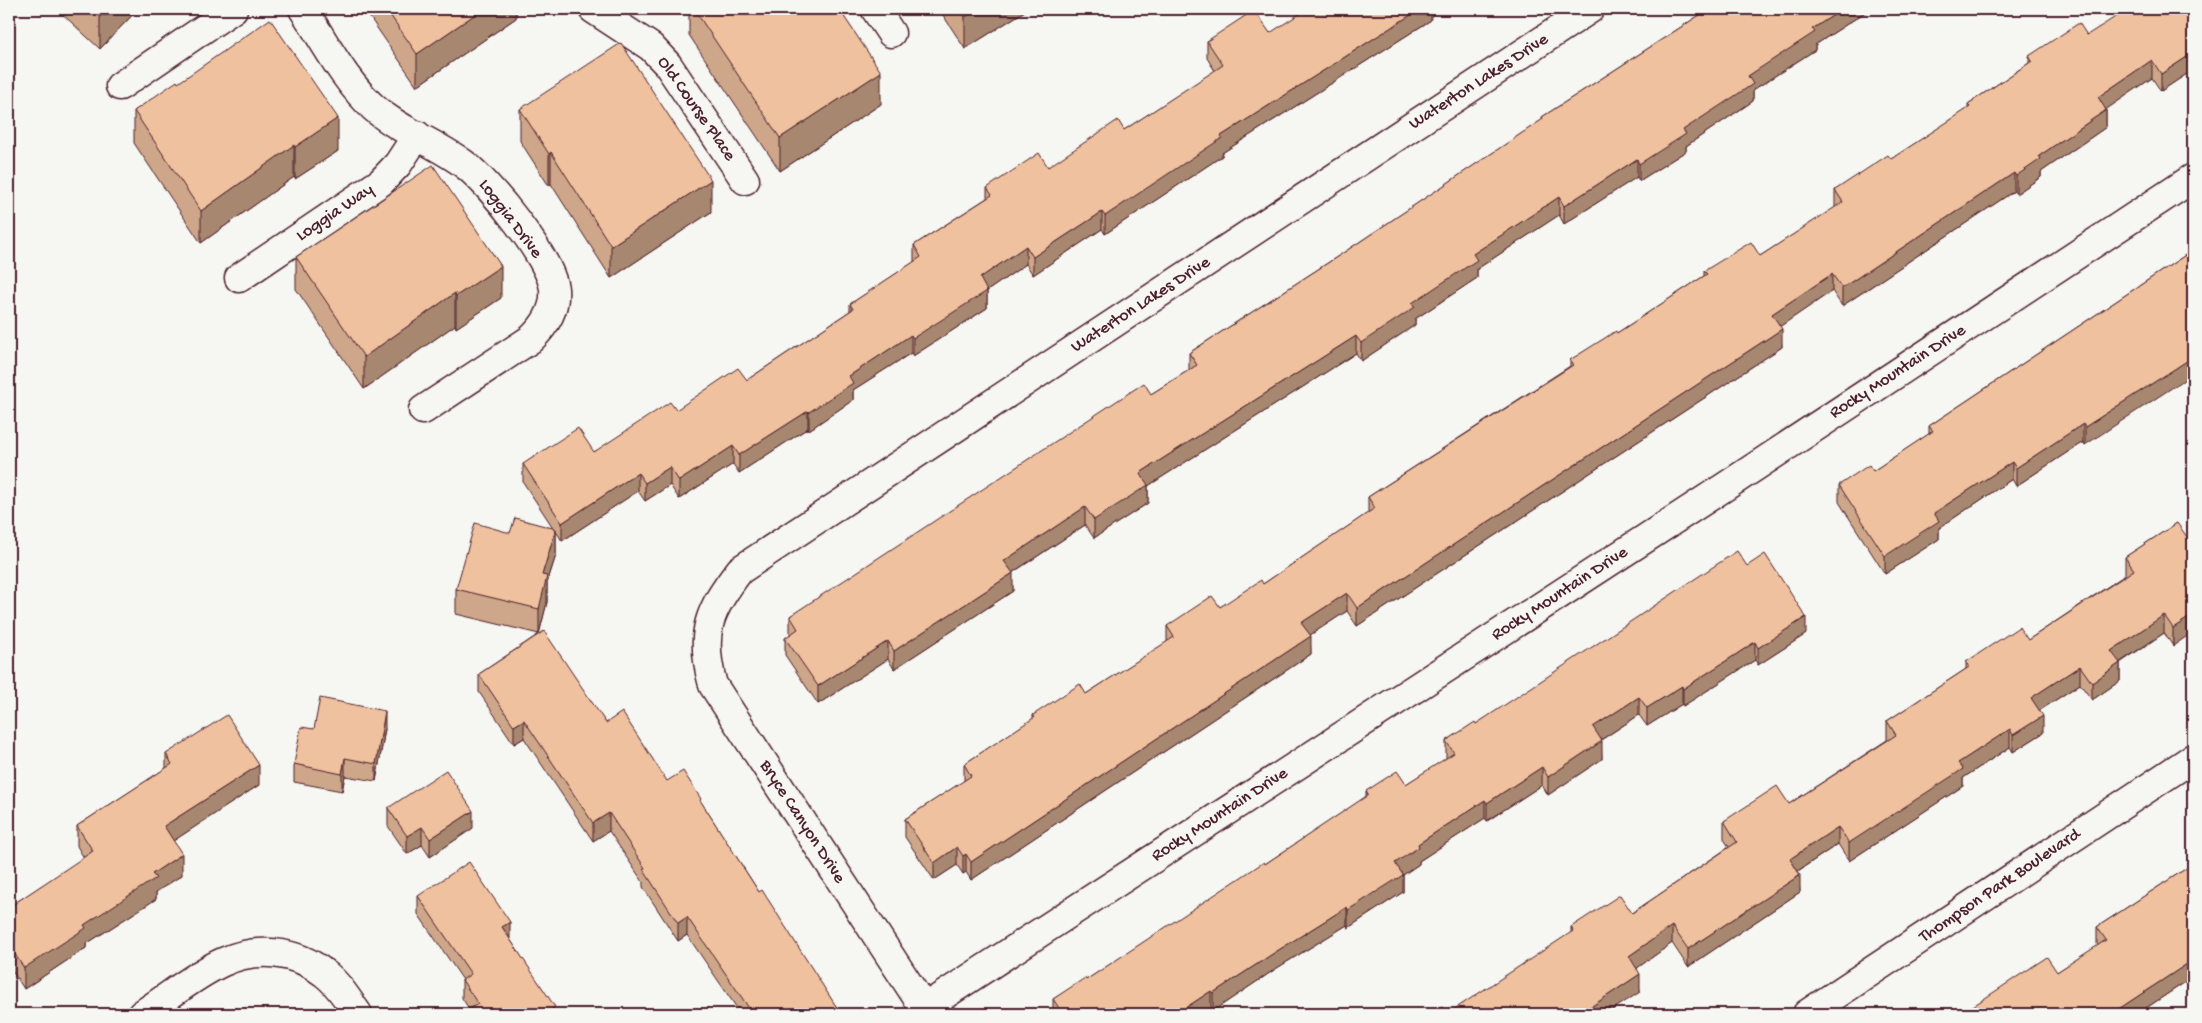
<svg xmlns="http://www.w3.org/2000/svg" width="2202" height="1023" viewBox="0 0 2202 1023" font-family="'Gochi Hand',sans-serif">
<style>
.lines{fill:none;stroke-linecap:round;stroke-linejoin:round}
.minor-casing{stroke:#4a1f2b;stroke-width:31}
.minor{stroke:#f6f6f2;stroke-width:28}
.wall{fill:#cea689;stroke:#4a1f2b}
.shaded-wall{fill:#a7876f;stroke:#4a1f2b}
.building{fill:#efc19f;stroke:#4a1f2b}
.labels{text-anchor:middle;dominant-baseline:central;stroke-width:4;stroke-linejoin:round;paint-order:stroke}
.street-label{font-size:18px;fill:#4a1f2b;stroke:#f6f6f2}
</style>
<rect width="100%" height="100%" fill="#f6f6f2"/>
<filter id="ink" filterUnits="userSpaceOnUse"><feTurbulence type="fractalNoise" baseFrequency=".02" numOctaves="2"/><feDisplacementMap in="SourceGraphic" scale="10" xChannelSelector="R" yChannelSelector="G"/><feConvolveMatrix kernelMatrix="1 2 1 2 8 2 1 2 1" color-interpolation-filters="sRGB"/></filter>
<g filter="url(#ink)">
<g class="lines">
<g class="minor-casing">
<path id="minor" d="M303,9C325,42 344,81 374,108C400,131 436,143 464,164C489,182 551,259 554,289C556,310 545,326 531,339L423,410
M593,9L651,47L668,65L745,180
M875,9L891,33
M120,86L233,9
M239,278L381,182L398,164L417,135
M924,1008L1723,488L2193,178
M142,1014C167,998 196,974 223,962C256,947 295,950 324,973C338,983 348,1000 358,1014
M928,1014L713,685C699,634 708,611 740,570L1590,9
M1807,1014L2193,758"/>
</g>
<use href="#minor" class="minor"/>
</g>
<path class="wall" d="M57,9H138L100,49Z
M364,9H516V18L417,86Z
M689,9H839L881,104L780,171L689,35Z
M939,9H1028L965,49Z
M1431,9V20L1222,153V156L1105,234L1102,229L1033,275L1026,264L987,291V308L913,356L911,353L853,390V400L809,430L808,428L739,473L733,464L679,499L670,485L645,501L638,491L562,541L556,531V555L547,583V602L539,634L606,723L667,781L701,802L759,892L841,1014H741L687,935L678,941L643,887V882L609,831L593,841L524,738L514,744L479,692V674L539,634L456,614V589L510,533L554,529L523,482V464L594,452L676,410L747,380L850,311V304L914,262V245L987,198V188L1048,167L1124,130L1215,71L1207,58V41L1270,33Z
M1709,9H1870L1815,45V50L1753,90V101L1686,146V151L1639,181L1637,177L1564,224L1559,215L1477,269V278L1415,319V325L1361,361L1356,353L1148,486V503L1094,538L1085,525L1012,573L1013,591L894,669L888,659L818,704L785,655V638L790,635V616L1151,394L1189,370V353L1343,253L1542,120V117Z
M2193,9V70L2161,91L2152,78L2106,109V127L2041,172V177L2016,194L2014,191L1842,306L1832,291L1780,326L1782,347L1357,626L1347,611L1310,635L1311,654L971,880L966,872L963,874L957,865L934,880L905,837V819L964,781V764L1033,719V715L1086,694L1167,642V626L1220,607L1263,584L1368,513V497L1570,366V360L1617,333L1704,276V271L1760,256L1835,208V190L1891,159L1968,109V104L2029,63V56L2087,35Z
M178,83L338,151L295,179L294,177L201,243L134,143V111Z
M520,109L711,212L611,278L551,184L549,186L520,141Z
M2193,250L2085,445L2083,442L2016,486L2012,479L1939,528V539L1885,574L1839,502V485L1873,471L1929,434V426Z
M296,257L501,298L456,328L455,325L364,389L296,289Z
M2177,523L2173,646L2164,633L2120,663V681L2092,700L2080,684L2039,711L2043,733L2013,752L2010,747L1963,778V786L1849,861L1838,844L1798,871L1800,892L1688,967L1672,943L1637,968L1640,992L1571,933V927L1632,913L1729,847L1724,839V821L1789,804L1887,740V721L1966,669V662L2028,640L2125,575V557Z
M1747,566L1806,634L1758,665L1755,660L1683,706L1682,704L1647,726L1639,715L1601,740L1602,759L1548,795L1542,785L1487,821L1485,818L1419,861V864L1403,875V892L1348,928L1347,925L1277,968L1213,1011L1211,1009L1203,1014H1053V999L1086,980L1265,864L1366,797V791L1406,784L1446,759V741L1476,724Z
M314,729H385L376,781L345,776L342,791L294,782V764Z
M166,754L259,785L173,841L182,875L156,892V899L86,944V948L24,989L10,967L9,907L84,858L77,846V826L166,768Z
M388,808L473,828L430,857L422,845L407,854L388,826Z
M2193,864V977L2137,1014H1961L2057,972L2098,946L2097,944V927Z
M418,896L510,939L556,1014H471V1012L462,998V980H463L418,914Z"/>
<path class="shaded-wall" d="M108,9H138L100,49V17Z
M483,9H516V18L417,86V54Z
M978,9H1028L965,49V17Z
M1420,9H1431V20L1222,153V156L1105,234V216L1221,136Z
M1843,9H1870L1815,45V50L1753,90V101L1686,146V151L1639,181V164L1683,130L1748,76L1812,29Z
M2193,53V70L2161,91V74Z
M2152,60V78L2098,115V97Z
M881,72V104L780,171V138Z
M2106,110V127L2041,172V177L2016,194V176L2039,156Z
M338,118V151L295,179V147Z
M294,145V177L201,243V211Z
M551,152V184L549,186V154Z
M1637,159V177L1564,224V206Z
M2014,173V191L1842,306V288Z
M711,180V212L611,278V246Z
M1559,197V215L1477,269V278L1415,319V325L1361,361V343L1473,254Z
M1102,212V229L1033,275V257Z
M1026,246V264L987,291V308L913,356V338L980,278Z
M501,266V298L456,328V296Z
M1832,274V291L1772,332V314Z
M455,293V325L364,389V357Z
M1782,329V347L1357,626V608Z
M911,335V353L853,390V400L809,430V412L849,376Z
M1356,336V353L1148,486V503L1094,538V520L1140,473Z
M2193,357V374L2085,445V427Z
M808,411V428L739,473V455Z
M2083,424V442L2016,486V468Z
M733,446V464L679,499V481Z
M2012,462V479L1939,528V539L1885,574V556L1934,513Z
M670,467V485L645,501V483Z
M638,473V491L562,541V523Z
M1085,507V525L1004,578V561Z
M556,529V555L547,583V602L539,634V609L542,575Z
M1013,573V591L894,669V651Z
M2193,590V608L2188,593Z
M1347,593V611L1301,641V623Z
M2164,615V633L2111,668V651Z
M2193,615V632L2173,646V628Z
M1806,617V634L1758,665V648Z
M1311,636V654L971,880V862Z
M888,641V659L818,704V686Z
M1755,642V660L1683,706V689Z
M2120,663V681L2092,700V683Z
M2080,666V684L2031,716V698Z
M1682,686V704L1647,726V708Z
M1639,697V715L1593,745V727Z
M385,711V729L376,781V764Z
M2043,716V733L2013,752V735Z
M524,720V738L514,744V726Z
M2010,729V747L1963,778V786L1849,861V843L1958,763Z
M1602,741V759L1548,795V777Z
M345,758V776L342,791V774Z
M259,765V785L164,847V826Z
M1542,767V785L1487,821V803Z
M1485,800V818L1419,861V864L1403,875V892L1348,928V910L1395,863L1418,844Z
M473,811V828L430,857V839Z
M609,813V831L593,841V823Z
M422,827V845L407,854V836Z
M1838,827V844L1790,876V859Z
M957,847V865L934,880V863Z
M182,854V875L156,892V899L86,944V948L24,989V968L84,925L152,874Z
M966,854V872L963,874V856Z
M1800,875V892L1688,967V949Z
M1347,907V925L1277,968L1213,1011V993L1277,951Z
M687,917V935L678,941V923Z
M510,922V939L502,927Z
M1672,926V943L1629,974V956Z
M9,947H10V967H9Z
M2193,960V977L2137,1014H2117V1010Z
M1640,974V992L1606,1014H1580Z
M1211,991V1009L1203,1014H1176Z"/>
<path class="building" d="M92,9H108L100,17Z
M386,9H483L417,54Z
M694,9H839L881,72L780,138Z
M960,9H978L965,17Z
M1307,9H1420L1221,136L1222,138L1105,216L1102,212L1033,257L1026,246L980,278L987,291L913,338L911,335L849,376L853,383L809,412L808,411L739,455L733,446L679,481L670,467L645,483L638,473L562,523L523,464L578,428L594,452L670,402L676,410L738,368L747,380L853,309L850,304L921,257L914,245L992,195L987,188L1039,153L1048,167L1118,120L1124,130L1223,65L1207,41L1254,10L1270,33Z
M1709,9H1843L1812,29L1815,32L1748,76L1753,84L1683,130L1686,134L1639,164L1637,159L1564,206L1559,197L1473,254L1477,260L1412,303L1415,307L1361,343L1356,336L1140,473L1148,485L1094,520L1085,507L1004,561L1013,573L894,651L888,641L818,686L785,638L798,629L790,616L1144,383L1151,394L1197,365L1189,353L1343,253L1543,119L1542,117Z
M2128,9H2193V53L2161,74L2152,60L2098,97L2106,110L2039,156L2041,159L2016,176L2014,173L1842,288L1832,274L1772,314L1782,329L1357,608L1347,593L1301,623L1311,636L971,862L966,854L963,856L957,847L934,863L905,819L971,776L964,764L1035,717L1033,715L1080,684L1086,694L1174,637L1167,626L1212,596L1220,607L1261,580L1263,584L1375,508L1368,497L1573,365L1570,360L1616,331L1617,333L1707,274L1704,271L1751,242L1760,256L1843,202L1835,190L1888,155L1891,159L1970,107L1968,104L2032,61L2029,56L2079,23L2087,35Z
M270,19L338,118L295,147L294,145L201,211L134,111L177,81L178,83Z
M621,43L711,180L611,246L551,152L549,154L520,109Z
M433,165L501,266L456,296L455,293L364,357L296,257Z
M2193,250V357L2085,427L2083,424L2016,468L2012,462L1934,513L1939,521L1885,556L1839,485L1869,465L1873,471L1933,431L1929,426Z
M515,518L556,529L542,575L547,576L539,609L456,589L475,523L510,533Z
M2177,523L2190,541L2193,539V590L2188,593L2193,600V615L2173,628L2164,615L2111,651L2120,663L2092,683L2080,666L2031,698L2043,716L2013,735L2010,729L1958,763L1963,769L1849,843L1838,827L1790,859L1800,875L1688,949L1672,926L1629,956L1640,974L1580,1014H1447L1573,931L1571,927L1620,895L1632,913L1737,842L1724,821L1777,786L1789,804L1896,735L1887,721L1969,667L1966,662L2019,627L2028,640L2134,570L2125,557Z
M1737,551L1747,566L1765,554L1806,617L1758,648L1755,642L1683,689L1682,686L1647,708L1639,697L1593,727L1602,741L1548,777L1542,767L1487,803L1485,800L1418,844L1419,847L1395,863L1403,875L1348,910L1347,907L1277,951L1213,993L1211,991L1176,1014H1063L1053,999L1085,978L1086,980L1264,862L1265,864L1368,795L1366,791L1397,771L1406,784L1454,753L1446,741L1475,722L1476,724Z
M544,631L606,723L622,712L667,781L683,771L701,799L700,800L759,892L762,890L841,1014H746L751,1011L687,917L678,923L643,869L645,868L609,813L593,823L524,720L514,726L479,674Z
M320,698L385,711L376,764L345,758L342,774L294,764L301,727L314,729Z
M227,715L259,765L164,826L182,854L152,874L156,878L84,925L86,928L24,968L10,947H9V907L93,851L77,826L172,764L166,754Z
M446,770L473,811L430,839L422,827L407,836L388,808Z
M469,862L510,922L502,927L555,1007L552,1009L556,1014H475L471,1008L478,1004L462,980L471,974L418,896Z
M2193,864V960L2117,1010L2120,1014H1961L2047,957L2057,972L2106,940L2097,927Z
M1442,1007L1447,1014H1430Z"/>
</g>
<g class="labels">
<g class="street-label">
<text transform="translate(1479 82) rotate(-33)">Waterton Lakes Drive</text>
<text transform="translate(696 109) rotate(55)">Old Course Place</text>
<text transform="translate(335 213) rotate(-34)">Loggia Way</text>
<text transform="translate(510 219) rotate(53)">Loggia Drive</text>
<text transform="translate(1141 305) rotate(-33)">Waterton Lakes Drive</text>
<text transform="translate(1898 372) rotate(-33)">Rocky Mountain Drive</text>
<text transform="translate(1560 594) rotate(-33)">Rocky Mountain Drive</text>
<text transform="translate(1220 815) rotate(-33)">Rocky Mountain Drive</text>
<text transform="translate(802 822) rotate(57)">Bryce Canyon Drive</text>
<text transform="translate(2000 886) rotate(-34)">Thompson Park Boulevard</text>
</g>
</g>
<rect width="2202" height="1023" fill="none" stroke="#f6f6f2" stroke-width="30"/>
<rect x="15" y="15" width="2172" height="993" fill="none" stroke="#4a1f2b" stroke-width="2" filter="url(#ink)"/>
</svg>
